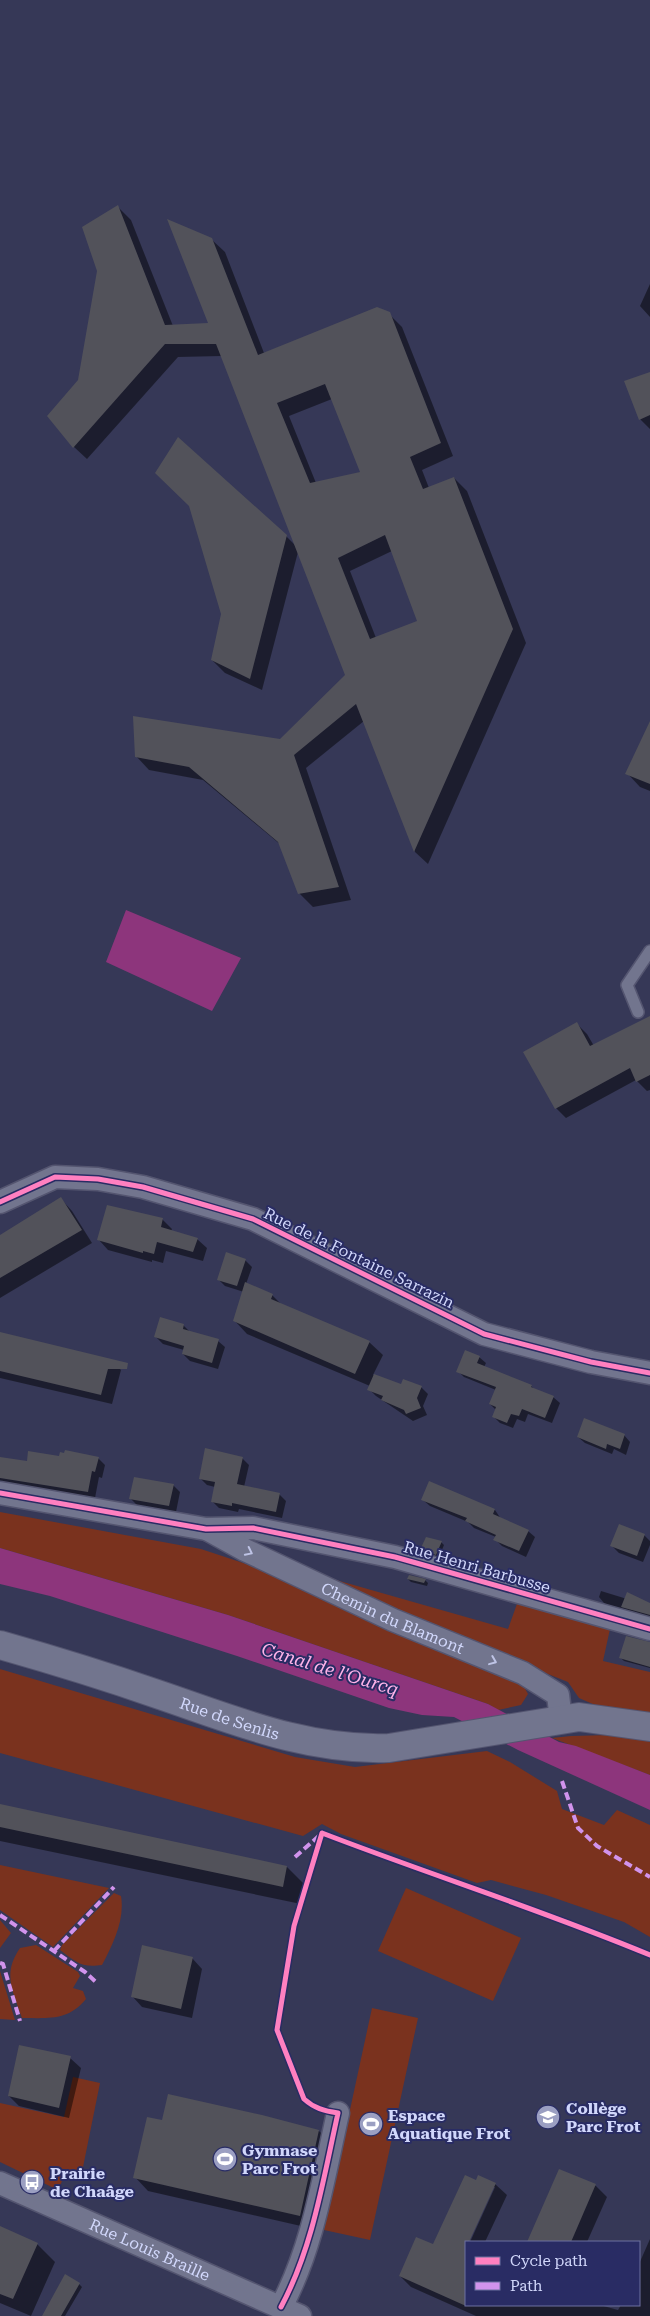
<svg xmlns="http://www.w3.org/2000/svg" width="650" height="2316" viewBox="0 0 650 2316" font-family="'Roboto Serif',serif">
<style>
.green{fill:#7a321e}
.water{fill:#8d357c}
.shadow{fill:#0007;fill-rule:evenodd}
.building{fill:#52525a;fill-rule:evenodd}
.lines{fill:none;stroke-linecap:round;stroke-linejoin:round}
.service-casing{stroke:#545570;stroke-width:14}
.minor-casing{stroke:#545570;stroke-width:25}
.secondary-casing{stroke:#545570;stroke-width:30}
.service{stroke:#72758e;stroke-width:11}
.minor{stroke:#72758e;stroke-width:22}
.secondary{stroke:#72758e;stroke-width:28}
.quiet{stroke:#d193ec;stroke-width:4;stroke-dasharray:8 4;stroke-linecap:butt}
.cycleway-casing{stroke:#292c64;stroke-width:8}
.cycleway{stroke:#ff80c0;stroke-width:5}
.oneway{stroke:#bec3e5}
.labels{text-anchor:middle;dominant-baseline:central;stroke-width:4;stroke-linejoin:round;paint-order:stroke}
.street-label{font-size:16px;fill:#d1d7fb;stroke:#292c64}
.poi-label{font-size:16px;font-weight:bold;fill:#d1d7fb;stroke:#292c64;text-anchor:start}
.water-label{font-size:18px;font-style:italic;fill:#ffb3e9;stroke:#292c64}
</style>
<rect width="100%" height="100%" fill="#363857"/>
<path class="green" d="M0,1512L201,1549L270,1572L522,1683L528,1694L521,1705L498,1710L488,1704L228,1615L0,1548Z
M294,1568L508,1629L518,1601L610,1629L603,1661L650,1672V1716L595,1705L579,1698L568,1682L403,1617Z
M0,1669L295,1757L355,1767L487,1751L510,1762L557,1791L562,1809L604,1825L617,1810L650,1825V1937L624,1922L546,1895L491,1880L477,1883L341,1834L322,1824L303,1836L0,1753Z
M612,1735L650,1740V1775L552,1738L571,1736Z
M0,1865L109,1888L53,1947L0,1910Z
M406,1888L521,1938L493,2001L378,1951Z
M114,1893L121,1896C125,1920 113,1944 102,1965C81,1968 76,1962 60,1950L62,1945Z
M0,1920L11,1933L0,1948Z
M36,1945L78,1972L80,1976L73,1988L83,1991L86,1999C68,2021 49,2018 22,2018C13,1991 2,1974 20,1948Z
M0,1971L15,2020L0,2019Z
M372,2008L418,2018L370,2240L324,2230Z
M73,2077L100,2083L81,2177L66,2172L58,2190L0,2162V2103L64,2117Z"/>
<path class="water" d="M126,910L241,958L212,1011L106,962Z
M0,1548L228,1615L488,1704L559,1742L576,1746L650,1775V1810L518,1750L454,1717L422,1715L389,1708L237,1656L50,1596L0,1584Z"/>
<path class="shadow" d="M118,207L131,220L173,326L210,324L211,239L225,252L264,353L389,314L402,327L453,456L422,470L429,488L454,478L467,491L526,643L428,864L415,852L364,721L306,768L351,900L313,907L300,894L281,845L203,780L149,770L136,756L281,740L346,675L298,552L262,690L225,673L212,660L286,536L296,546L222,356L178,357L87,459L74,447L79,381ZM332,399L362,472L316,483L289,416ZM392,551L419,621L376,638L350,571Z
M650,284V317L640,306Z
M650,373V429L640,419Z
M650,748V791L640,787L627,773Z
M650,1017V1090L647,1091L636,1080L566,1118L556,1108L577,1024L587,1034L594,1046Z
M61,1199L72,1211L92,1243L0,1298V1236Z
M162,1219L172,1229L171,1231L197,1239L207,1248L203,1261L166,1251L163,1263L152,1260V1262L108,1250L99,1240Z
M245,1260L252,1267L246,1284L272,1295L281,1304L369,1342L383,1355L373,1375L402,1386L421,1387L428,1394L423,1406L427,1415L413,1421L376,1396L369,1389L370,1386L247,1334L234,1320L244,1292L225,1286L218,1279Z
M183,1325L191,1333L218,1341L225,1347L218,1369L190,1361L183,1354L184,1350L163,1344L156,1337Z
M0,1333L110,1360L121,1370L112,1404L0,1378Z
M479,1357L486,1363L484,1367L531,1386L535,1390L553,1397L560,1403L552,1423L528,1414L525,1422L517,1419L513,1428L500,1423L494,1417L496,1410L490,1404L496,1390L464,1377L458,1371Z
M624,1435L630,1442L626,1455L614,1449L612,1454L585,1443L578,1437Z
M60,1457L98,1458L105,1465L102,1478L99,1477L95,1498L0,1483V1458L28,1462Z
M242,1458L249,1465L244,1487L279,1494L286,1501L282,1518L239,1509L238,1512L219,1508L212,1501L215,1487L207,1485L200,1478Z
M430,1483L495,1510L501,1519L528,1531L535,1537L526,1557L502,1546L495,1539L496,1537L474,1528L468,1522L430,1506L423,1500Z
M173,1485L180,1492L176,1512L137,1505L131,1499Z
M644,1535L650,1541V1545L643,1562L619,1553L612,1546Z
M441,1542L444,1545L439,1557L424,1553L421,1550Z
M408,1579L425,1580L428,1583L427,1586L411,1582Z
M601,1591L650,1606V1619L618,1610L604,1603L599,1597Z
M650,1642V1668L624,1661L621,1658Z
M0,1805L287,1867L305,1885L301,1904L0,1841Z
M192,1958L202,1969L192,2018L142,2007L132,1996Z
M70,2058L81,2068L69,2118L19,2106L9,2096Z
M163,2121L319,2131L332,2144L314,2229L148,2191L135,2177Z
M560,2170L596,2186L607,2197L587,2242H528Z
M476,2182L495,2184L507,2195L485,2242H470L495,2187H493L466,2242L462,2255L464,2256L466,2251V2305H600L618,2310L621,2305H639V2264L650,2239V2316H476L411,2287L400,2276L433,2246Z
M0,2227L37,2244L55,2262L31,2316L0,2303Z
M79,2284L82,2287L65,2316H43Z"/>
<path class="building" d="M118,205L165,325L208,323L167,219L212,238L258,355L377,307L390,312L441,443L410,457L423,489L454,477L513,629L414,852L356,704L294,755L339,887L298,894L278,842L189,767L135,757L133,716L280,739L345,675L216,344H165L73,448L47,416L78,380L97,271L82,227ZM325,384L360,472L310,483L277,403ZM385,535L417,621L370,639L338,558Z
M650,372V415L639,420L624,381Z
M178,437L287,535L250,679L211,660L221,614L189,506L155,473Z
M650,721V784L625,774Z
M650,1016V1075L636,1082L630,1068L555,1109L523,1052L577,1022L590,1046Z
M61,1197L82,1230L0,1278V1235Z
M107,1205L163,1218L161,1227L198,1238L193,1252L157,1242L154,1254L143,1251V1253L97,1240Z
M226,1252L246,1259L237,1286L217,1280Z
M245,1282L273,1294L271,1299L370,1341L355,1374L233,1321Z
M160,1317L184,1324L183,1329L219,1339L212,1363L182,1354L184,1346L154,1337Z
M0,1332L128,1363L127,1369H108L101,1395L0,1371Z
M465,1350L480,1356L477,1363L532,1385L531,1387L554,1396L545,1418L522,1409L519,1416L511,1414L507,1423L492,1417L496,1407L489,1404L496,1387L456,1372Z
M374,1374L401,1384L403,1379L422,1386L417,1398L421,1408L406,1414L404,1410L381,1400L383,1396L367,1390Z
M584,1418L625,1434L620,1449L607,1444L606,1449L577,1437Z
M205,1448L243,1457L237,1484L280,1493L276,1512L232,1503V1506L211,1502L215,1482L199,1479Z
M65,1450L99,1457L95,1472L92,1471L88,1492L0,1478V1457L27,1461L28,1451L59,1456L60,1452L64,1453Z
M134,1477L174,1484L169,1506L129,1499Z
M429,1481L495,1509L493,1514L529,1530L519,1551L493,1540L496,1535L465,1521L467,1518L421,1500Z
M619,1524L645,1534L637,1556L610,1546Z
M426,1537L442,1541L436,1555L420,1550Z
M409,1575L426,1579L424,1583L407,1579Z
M627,1592L650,1603V1615L621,1607Z
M626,1636L650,1642V1667L619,1658Z
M0,1804L287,1866L283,1887L0,1827Z
M142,1945L193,1957L181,2009L131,1997Z
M19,2045L71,2056L59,2108L8,2096Z
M168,2094L262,2115L319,2130L300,2216L133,2178L147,2117L162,2120Z
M559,2169L596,2184L571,2242H527Z
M465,2175L476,2180L478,2175L496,2183L469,2242H466V2306L399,2276L416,2237L433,2244Z
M0,2226L38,2243L13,2299L0,2294Z
M65,2274L80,2283L61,2316H42Z"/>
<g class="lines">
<g class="service-casing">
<path id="service" d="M638,1012L627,985L650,951"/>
</g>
<g class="minor-casing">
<g id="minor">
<path d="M0,1202L55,1177L98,1179L143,1187L253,1219L484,1334L591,1362L650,1373"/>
<path d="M0,1493L206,1529L253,1528L395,1557L650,1629"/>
<path id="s1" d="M207,1529L245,1550L393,1620L523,1673L558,1695L561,1720"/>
<path id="s2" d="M0,2183L300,2316"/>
<path d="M281,2307C313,2247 323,2180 338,2113"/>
</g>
</g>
<g class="secondary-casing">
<g id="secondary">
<path id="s3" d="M0,1645C53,1660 105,1676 157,1694C234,1720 306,1751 389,1748L579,1717L650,1727"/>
</g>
</g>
<use href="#service" class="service"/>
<use href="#minor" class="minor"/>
<use href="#secondary" class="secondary"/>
<path class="quiet" d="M562,1781L578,1828L597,1846L650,1877
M295,1857L320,1835
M0,1915L85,1972L97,1983
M54,1951L114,1887
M0,1963L3,1964L20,2021"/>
<g class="cycleway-casing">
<path id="cycleway" d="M0,1202L55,1177L98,1179L143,1187L253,1219L484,1334L591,1362L650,1373
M0,1493L206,1529L253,1528L395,1557L650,1629
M281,2307C313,2247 323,2180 338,2113C324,2111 314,2108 304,2099L277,2030L294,1926L322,1833C431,1875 542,1910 650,1955"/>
</g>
<use href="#cycleway" class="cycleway"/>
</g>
<defs><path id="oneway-chevron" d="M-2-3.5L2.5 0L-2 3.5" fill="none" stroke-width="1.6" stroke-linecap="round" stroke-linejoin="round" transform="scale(1.25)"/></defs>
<g class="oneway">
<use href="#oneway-chevron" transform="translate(249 1552) rotate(26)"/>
<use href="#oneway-chevron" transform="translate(493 1661) rotate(22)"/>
</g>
<defs>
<g id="school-disc" transform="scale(1.25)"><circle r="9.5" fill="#9b9fc2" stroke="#292c64"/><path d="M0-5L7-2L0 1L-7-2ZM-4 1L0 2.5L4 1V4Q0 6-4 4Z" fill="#fff"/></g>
<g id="stadium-disc" transform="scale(1.25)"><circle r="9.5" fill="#9b9fc2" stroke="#292c64"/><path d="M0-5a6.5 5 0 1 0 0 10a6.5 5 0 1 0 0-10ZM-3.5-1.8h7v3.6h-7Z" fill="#fff"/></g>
<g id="bus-disc" transform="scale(1.25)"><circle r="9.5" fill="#9b9fc2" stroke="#292c64"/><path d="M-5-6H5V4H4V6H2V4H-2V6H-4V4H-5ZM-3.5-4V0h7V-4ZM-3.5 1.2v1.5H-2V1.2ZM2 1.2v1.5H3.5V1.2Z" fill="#fff"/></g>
</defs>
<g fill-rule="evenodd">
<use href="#school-disc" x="548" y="2117"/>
<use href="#stadium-disc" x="371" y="2124"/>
<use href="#stadium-disc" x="225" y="2159"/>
<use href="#bus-disc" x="32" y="2182"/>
</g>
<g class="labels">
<g class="street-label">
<text transform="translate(359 1258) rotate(26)">Rue de la Fontaine Sarrazin</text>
<text transform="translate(477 1567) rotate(16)">Rue Henri Barbusse</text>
<text stroke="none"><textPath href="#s1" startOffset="206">Chemin du Blamont</textPath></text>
<text stroke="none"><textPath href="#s3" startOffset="241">Rue de Senlis</textPath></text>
<text stroke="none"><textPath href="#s2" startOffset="164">Rue Louis Braille</textPath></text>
</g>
<g class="poi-label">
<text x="566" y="2108">Collège<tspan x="566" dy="18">Parc Frot</tspan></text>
<text x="388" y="2115">Espace<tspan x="388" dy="18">Aquatique Frot</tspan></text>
<text x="242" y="2150">Gymnase<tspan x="242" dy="18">Parc Frot</tspan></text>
<text x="50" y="2173">Prairie<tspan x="50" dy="18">de Chaâge</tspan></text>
</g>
<g class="water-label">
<text transform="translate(330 1669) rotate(17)">Canal de l'Ourcq</text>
</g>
</g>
<rect x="465" y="2241" width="175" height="65" fill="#292c64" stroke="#6c70a0"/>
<rect x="475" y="2257" width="25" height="8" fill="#ff80c0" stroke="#6c70a0"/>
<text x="510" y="2266" font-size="15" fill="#d1d7fb">Cycle path</text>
<rect x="475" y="2282" width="25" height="8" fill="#d193ec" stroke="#6c70a0"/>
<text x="510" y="2291" font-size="15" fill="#d1d7fb">Path</text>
</svg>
